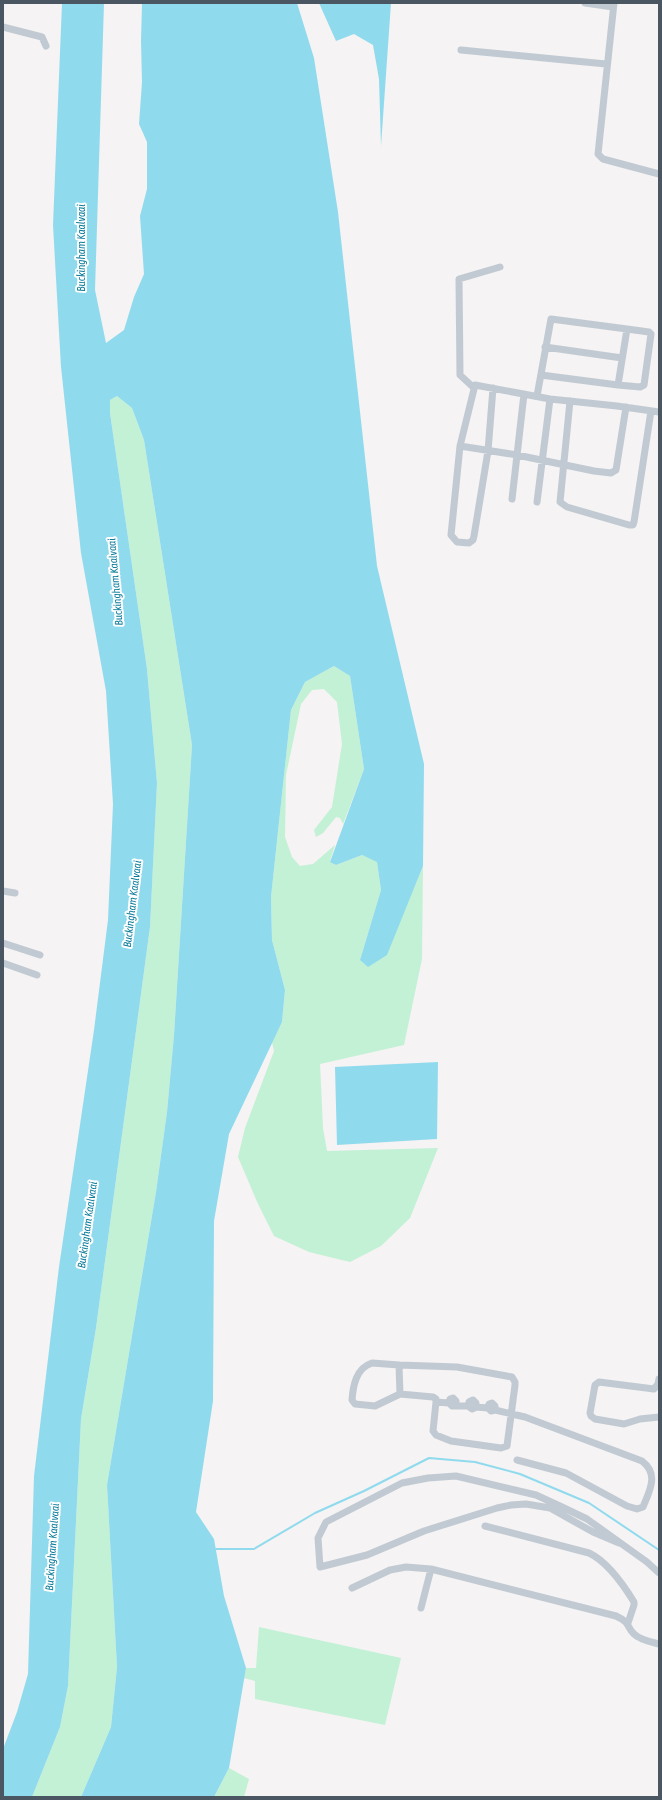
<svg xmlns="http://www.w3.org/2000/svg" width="662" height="1800" viewBox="0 0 662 1800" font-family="'Asap Condensed',sans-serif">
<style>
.green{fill:#c3f1d5}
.water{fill:#90daee}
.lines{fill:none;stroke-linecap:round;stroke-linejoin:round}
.stream{stroke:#90daee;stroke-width:2}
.street{stroke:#c1cad2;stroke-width:7}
.labels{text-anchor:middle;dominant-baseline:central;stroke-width:4;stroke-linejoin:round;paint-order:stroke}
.water-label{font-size:11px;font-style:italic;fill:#0c7c9b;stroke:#fff}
</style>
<rect width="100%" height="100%" fill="#f5f3f3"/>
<path class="green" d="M117,396L132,408L144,440L192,745L174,1035L167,1112L156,1192L107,1485L117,1667L111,1727L81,1797H32L60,1727L68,1686L81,1419L96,1328L150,927L157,783L147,669L110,413V400Z
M334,666L350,676L364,769L343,824L340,818L336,817L323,833L316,837L314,830L332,807L342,744L337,702L324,689L312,690L301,704L286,775L285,837L292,857L300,866L313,864L335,845L330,861L336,865L362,855L377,861L381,890L360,960L408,902L423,866L422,959L404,1045L320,1064L323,1128L327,1151L438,1148L410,1218L381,1246L350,1262L309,1252L274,1236L258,1204L238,1157L245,1128L274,1051L272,1042L282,1022L285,990L272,940L271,897L291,710L305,682Z
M259,1627L401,1658L385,1725L255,1699V1681L244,1678L246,1668H256Z
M229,1768L249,1779L244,1797H214Z"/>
<path class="water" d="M62,3H104L95,290L106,343L124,330L134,297L144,274L140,216L147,189V142L139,124L142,82L141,41L142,3H297L314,58L338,212L377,566L424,764L423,866L387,955L368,967L360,960L381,890L377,862L362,855L336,865L330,862L364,769L350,676L334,666L305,682L291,710L271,897L272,940L285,990L282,1022L229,1134L214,1221L213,1401L196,1512L214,1539L224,1596L246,1668L229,1768L214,1797H81L111,1727L117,1667L107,1485L156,1192L167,1112L174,1035L192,745L144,440L132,408L117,396L110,400V413L147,669L157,783L150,927L96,1328L81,1419L68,1686L60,1727L32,1797H3V1749L17,1712L28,1674L34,1476L59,1267L94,1030L108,920L113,804L106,691L81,553L61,367L53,225Z
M319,3H391L381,146L379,79L373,45L354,34L336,41Z
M438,1062L437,1139L337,1145L335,1067Z"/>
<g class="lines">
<path class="stream" d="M216,1549H254L315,1513L364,1491L429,1458L475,1462L520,1474L589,1503L659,1550"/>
<path class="street" d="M585,3L613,7
M614,3L598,154L603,159L659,174
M3,27L42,37L46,46
M461,50L606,64
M545,347L622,358
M618,385L640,387L644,385L651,334L649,332L627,329
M473,387L460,375L459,279L500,267
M537,396L551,319L627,329L618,385L541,375
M570,401L560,502L567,507L629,525H633L634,522L651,411
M626,407L616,470L611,473L594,471L517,455L460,446L475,385L550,399L617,406C631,408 645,410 659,412
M460,446L451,535L457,542L469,543L473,540L474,536L488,451L493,388
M512,499L524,394
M537,502L550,399
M3,891L15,893
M3,943L40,955
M3,963L37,975
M399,1365L457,1367L512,1377L515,1382V1385L507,1446L501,1448L451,1441L436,1435L433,1431L436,1402V1399L433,1397L400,1394L375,1406L355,1404L352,1400C353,1386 356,1368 372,1363L399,1365L400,1394
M659,1379L658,1384L654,1389L599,1382L595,1385L590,1413L591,1416L595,1419L624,1424L640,1419L659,1417
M436,1402L449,1403L452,1406H468L472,1409L476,1407L488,1408L491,1411L495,1410L525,1417L642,1461C659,1474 650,1490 643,1507L637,1509L627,1506L566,1473L517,1460
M449,1403L450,1399L453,1398L456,1401V1405
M468,1406L469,1402L473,1400L476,1403V1407
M488,1408L489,1404L492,1403L495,1406V1410
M485,1526L589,1553C608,1562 623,1584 634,1602V1605L628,1623
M619,1543L593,1532L550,1508L526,1504L511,1505L497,1508L424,1531L367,1555L320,1567L318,1538L326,1522L402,1483L428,1478L456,1476L536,1495L562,1507L587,1519L647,1562L659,1573
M352,1588L390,1570L406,1567L431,1569L616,1616C631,1623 626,1626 634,1634C640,1640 651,1642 659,1644
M421,1608L431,1569"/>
</g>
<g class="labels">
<g class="water-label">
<text transform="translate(81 248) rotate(-90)">Buckingham Kaalvaai</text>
<text transform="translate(115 582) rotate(-95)">Buckingham Kaalvaai</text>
<text transform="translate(132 904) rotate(-83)">Buckingham Kaalvaai</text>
<text transform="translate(87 1225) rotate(-82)">Buckingham Kaalvaai</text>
<text transform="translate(52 1547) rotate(-86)">Buckingham Kaalvaai</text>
</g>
</g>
<rect width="662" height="1800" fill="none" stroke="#4a5661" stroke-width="8"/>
</svg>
